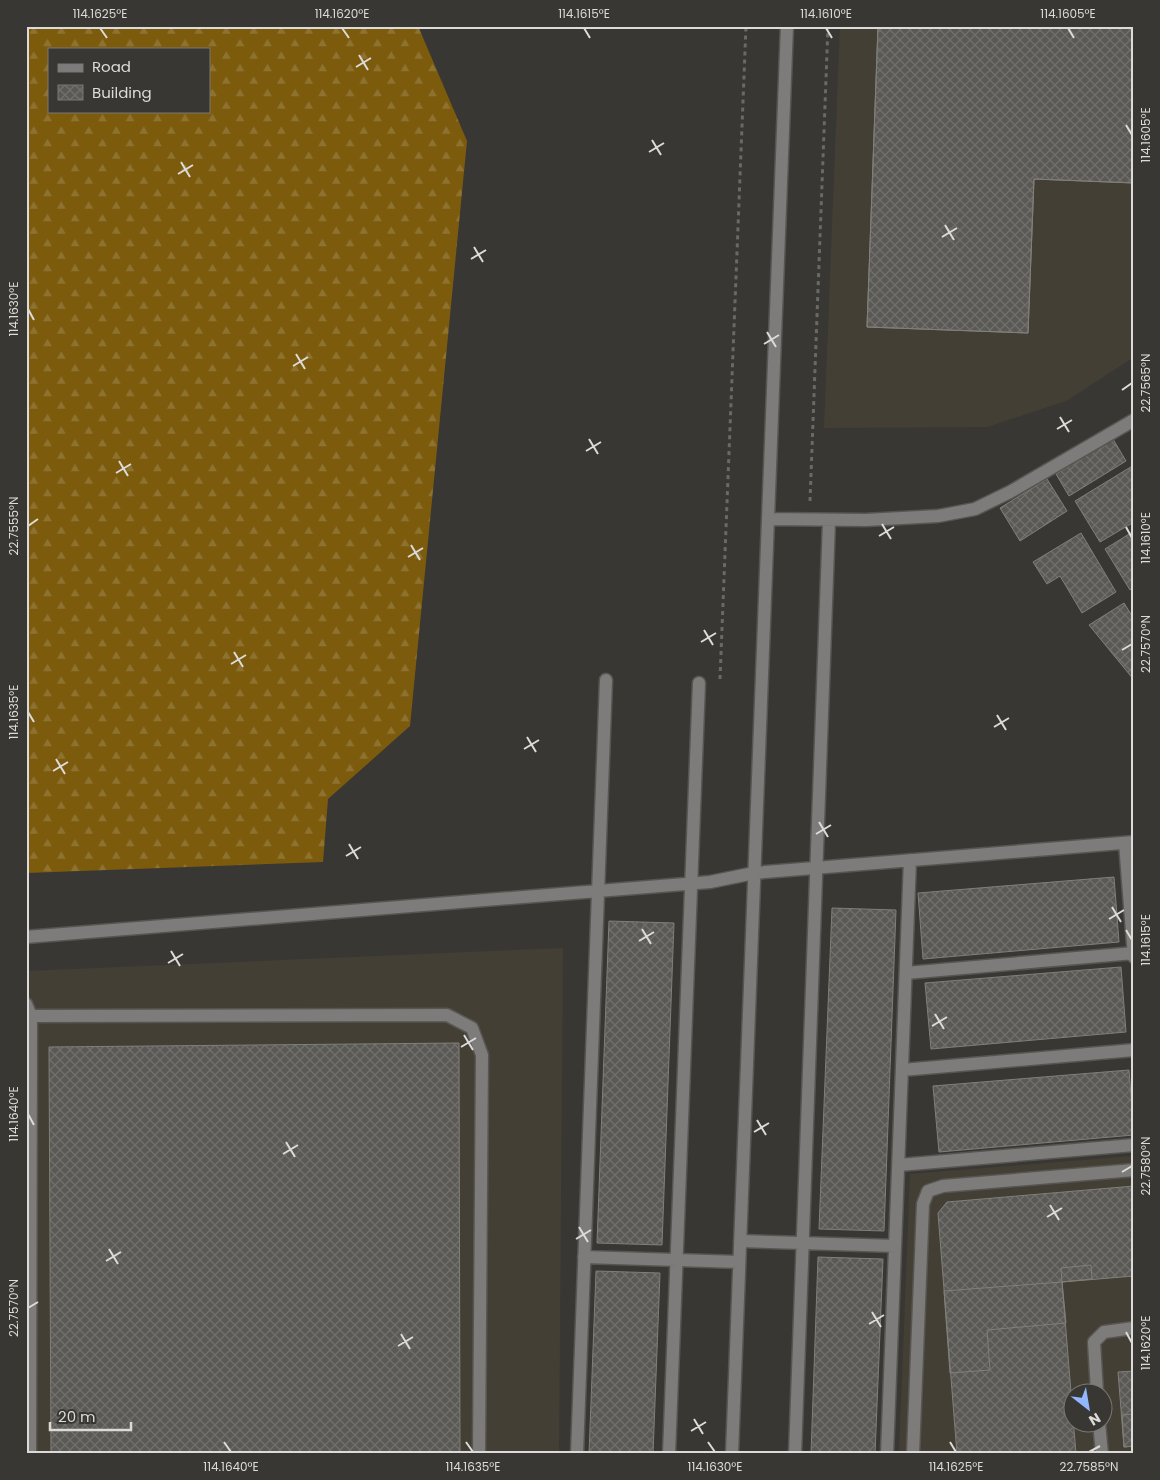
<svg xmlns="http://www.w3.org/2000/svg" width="1160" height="1480" viewBox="0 0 1160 1480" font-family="Poppins,sans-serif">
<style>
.built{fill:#443f35;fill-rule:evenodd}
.forest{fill:url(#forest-firs);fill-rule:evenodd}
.building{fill:url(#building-cross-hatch);stroke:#817f7a}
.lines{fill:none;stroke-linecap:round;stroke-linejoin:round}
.minor-casing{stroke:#575552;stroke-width:15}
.path{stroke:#6b6966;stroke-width:3;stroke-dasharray:4 4;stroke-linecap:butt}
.minor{stroke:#7d7c7a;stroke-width:12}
.ticks{fill:none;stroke:#dddbd9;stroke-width:2}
.neatline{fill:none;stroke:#dddbd9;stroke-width:2}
.ticks-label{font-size:12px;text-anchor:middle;fill:#dddbd9}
</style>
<defs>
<pattern id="forest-firs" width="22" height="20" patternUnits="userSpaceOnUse" patternTransform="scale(1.25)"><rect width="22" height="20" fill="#7c5b0d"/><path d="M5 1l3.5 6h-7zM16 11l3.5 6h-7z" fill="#8e7230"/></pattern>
<pattern id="building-cross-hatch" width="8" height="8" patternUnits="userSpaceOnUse" patternTransform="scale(1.25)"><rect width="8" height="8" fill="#5b5955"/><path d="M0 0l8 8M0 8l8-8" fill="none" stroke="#72706d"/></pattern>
</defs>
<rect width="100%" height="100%" fill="#393734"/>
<path class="built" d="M840,26H1134V357L1066,401L987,427L824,428Z
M563,948L559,1454H26V971Z
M1134,1156V1454H899L910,1174ZM1072,1392H1102V1422H1072Z"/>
<path class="forest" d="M26,26H418L467,141L410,726L328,799L323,862L26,873ZM49,49H209V111H49Z"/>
<path class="building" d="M878,26H1134V183L1034,179L1028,333L867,327Z
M878,26H1134V183L1034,179L1028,333L867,327Z
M1113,439L1126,461L1069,496L1056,474Z
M1134,465V522L1100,542L1075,501Z
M1047,479L1067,511L1020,541L1000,508Z
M1134,531V587L1130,590L1105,549Z
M1081,533L1116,592L1082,613L1060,576L1047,584L1033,562Z
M1124,603L1134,619V680L1089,625Z
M1114,877L1119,942L923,959L918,893Z
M832,908L896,910L884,1231L819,1229Z
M609,921L674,923L662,1245L597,1243Z
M1121,967L1126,1032L931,1049L925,983Z
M459,1043L460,1454H51L49,1047Z
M1129,1070L1134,1135L939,1152L933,1086Z
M1134,1186V1276L1062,1282L1076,1454H957L938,1213L947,1202Z
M818,1257L883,1259L875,1454H811Z
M1091,1265L1092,1279L1062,1282L1061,1268Z
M596,1271L660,1273L653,1454H589Z
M1062,1282L1066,1323L987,1330L990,1370L950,1373L944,1291Z
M1134,1371V1446L1124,1447L1118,1372Z
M1134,1414V1446L1124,1447L1122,1415Z"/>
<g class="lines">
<g class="minor-casing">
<path id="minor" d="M768,519L866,520L938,516L975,509L1010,492L1134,420
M1125,843L1134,957
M26,937L710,882L754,873L1134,842
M906,973L1134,953
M26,1004L31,1016L447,1015L472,1028L482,1055L479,1454
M902,1070L1134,1050
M899,1165L1134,1145
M740,1241L895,1246
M584,1257L739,1262
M1097,1392L1094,1342L1104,1332L1134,1328
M1099,1422L1102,1454
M30,1454L31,1016
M577,1454L606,680
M669,1454L699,683
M732,1454L787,26
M795,1454L829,521
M887,1454L910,860
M913,1454L923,1204L928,1191L943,1186L1134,1170"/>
</g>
<path class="path" d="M810,501L828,26
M720,679L746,26"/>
<use href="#minor" class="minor"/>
</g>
<path class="ticks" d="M100,28L107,38M342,28L349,38M584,28L590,38M826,28L832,38M1068,28L1074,38M359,55L368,70M356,67L371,58M1126,125L1132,135M652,140L661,155M649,152L664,143M181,162L190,177M178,174L193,165M945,225L954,240M942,237L957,228M474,247L483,262M471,259L486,250M28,309L34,320M767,332L776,347M764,344L779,335M296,354L305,369M293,366L308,357M1122,390L1132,383M1060,417L1069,432M1057,429L1072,420M589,439L598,454M586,451L601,442M119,461L128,476M116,473L131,464M882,524L891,539M28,526L38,519M1126,527L1132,538M879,536L894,527M411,545L420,560M408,557L423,548M704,630L713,645M701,642L716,633M1122,650L1132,644M234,652L243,667M231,664L246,655M28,712L34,722M997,715L1006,730M994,727L1009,718M527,737L536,752M524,749L539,740M56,759L65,774M53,771L68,762M819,822L828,837M816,834L831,825M349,844L358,859M346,856L361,847M1112,907L1121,922M1109,919L1124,910M642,929L651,944M1126,930L1132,940M639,941L654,932M171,951L180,966M168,963L183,954M935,1014L944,1029M932,1026L947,1017M464,1035L473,1050M461,1047L476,1038M28,1114L34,1125M757,1120L766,1135M754,1132L769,1123M286,1142L295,1157M283,1154L298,1145M1122,1172L1132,1166M1050,1205L1059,1220M1047,1217L1062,1208M579,1227L588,1242M576,1239L591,1230M109,1249L118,1264M106,1261L121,1252M28,1308L38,1302M872,1312L881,1327M869,1324L884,1315M1126,1332L1132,1343M401,1334L410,1349M398,1346L413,1337M694,1419L703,1434M691,1431L706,1422M224,1442L231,1452M466,1442L473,1452M708,1442L715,1452M950,1442L956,1452M1089,1452L1100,1446"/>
<rect width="1160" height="1480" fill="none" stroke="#393734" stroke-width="55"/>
<rect x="48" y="48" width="162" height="65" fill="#393734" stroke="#7b7976"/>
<rect x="58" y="64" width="25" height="8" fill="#7d7c7a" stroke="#7b7976"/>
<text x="92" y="72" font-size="15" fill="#dddbd9">Road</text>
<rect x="58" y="85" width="25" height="15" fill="url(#building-cross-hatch)" stroke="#7b7976"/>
<text x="92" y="98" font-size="15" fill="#dddbd9">Building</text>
<g transform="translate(1088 1408) rotate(149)"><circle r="24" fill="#393734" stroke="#7b7976"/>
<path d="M0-4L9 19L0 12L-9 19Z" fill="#92b7fd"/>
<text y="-8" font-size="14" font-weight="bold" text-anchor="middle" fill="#dddbd9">N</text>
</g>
<path d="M50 1422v8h81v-8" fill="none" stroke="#dddbd9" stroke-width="2.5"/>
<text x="58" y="1422" font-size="15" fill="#dddbd9" stroke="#393734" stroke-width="4" paint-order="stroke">20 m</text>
<rect x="28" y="28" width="1104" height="1424" class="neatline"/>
<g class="ticks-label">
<text x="100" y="18">114.1625°E</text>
<text x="342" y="18">114.1620°E</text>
<text x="584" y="18">114.1615°E</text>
<text x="826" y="18">114.1610°E</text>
<text x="1068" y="18">114.1605°E</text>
<text transform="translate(1146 135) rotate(-90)" y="4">114.1605°E</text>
<text transform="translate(14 309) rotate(-90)" y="4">114.1630°E</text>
<text transform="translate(1146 383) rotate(-90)" y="4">22.7565°N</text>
<text transform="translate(14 526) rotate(-90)" y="4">22.7555°N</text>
<text transform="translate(1146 538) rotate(-90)" y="4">114.1610°E</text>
<text transform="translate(1146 644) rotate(-90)" y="4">22.7570°N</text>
<text transform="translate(14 712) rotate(-90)" y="4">114.1635°E</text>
<text transform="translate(1146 940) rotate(-90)" y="4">114.1615°E</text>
<text transform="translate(14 1114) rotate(-90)" y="4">114.1640°E</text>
<text transform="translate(1146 1166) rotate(-90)" y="4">22.7580°N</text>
<text transform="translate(14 1308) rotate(-90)" y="4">22.7570°N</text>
<text transform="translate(1146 1343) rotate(-90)" y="4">114.1620°E</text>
<text x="231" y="1471">114.1640°E</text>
<text x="473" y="1471">114.1635°E</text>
<text x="715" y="1471">114.1630°E</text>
<text x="956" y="1471">114.1625°E</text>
<text x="1089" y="1471">22.7585°N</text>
</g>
</svg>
